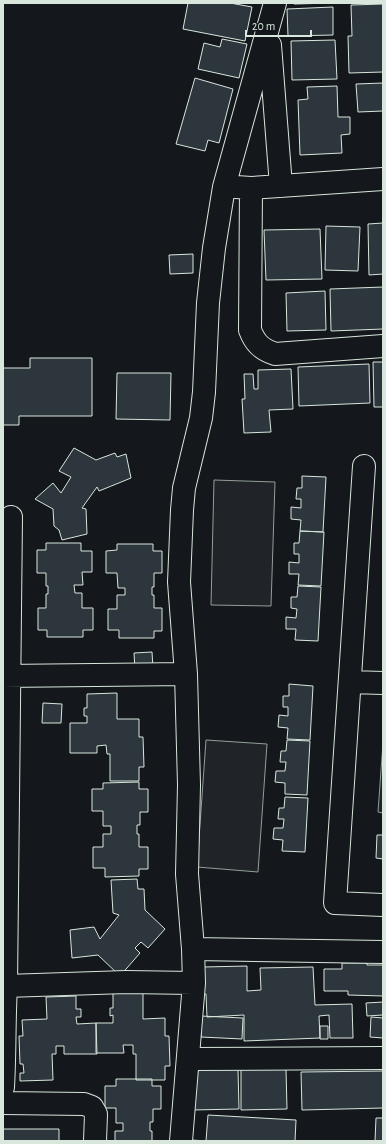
<svg xmlns="http://www.w3.org/2000/svg" width="386" height="1144" viewBox="0 0 386 1144" font-family="'Alegreya Sans',sans-serif">
<style>
.green{fill:#202428;stroke:#939e99}
.building{fill:#2c363c;stroke:#d8e6dc}
.lines{fill:none;stroke-linecap:round;stroke-linejoin:round}
.minor-casing{stroke:#d8e6dc;stroke-width:24}
.minor{stroke:#14181c;stroke-width:22}
</style>
<rect width="100%" height="100%" fill="#14181c"/>
<path class="green" d="M214,480L275,482L271,606L211,605Z
M206,740L267,744L258,872L197,867Z
M383,743V813L378,812Z"/>
<path class="building" d="M188,3H230L252,7L245,41L183,29Z
M294,3H334L294,4Z
M383,4V72L349,73L348,36H352L351,5Z
M333,7V35L288,36L287,9Z
M222,39L247,44L239,78L198,69L204,43L220,47Z
M335,40L337,79L292,80L291,41Z
M195,78L233,89L219,143L208,140L205,151L176,144Z
M383,83V111L358,112L356,84Z
M337,86L338,117H350V134L341,135L342,153L300,155L298,100L308,99L307,87Z
M383,223V274L369,275L368,224Z
M326,226L360,227L358,271L325,270Z
M320,229L322,279L266,280L264,230Z
M193,254V273L170,274L169,255Z
M383,287V329L331,331L330,289Z
M325,291L326,330L287,331L286,293Z
M30,358H92V416H19V425H3V368H30Z
M373,362H383V407H374Z
M369,364L370,403L299,406L298,367Z
M291,369L293,409L269,410L271,432L244,433L242,399H245L244,374H253L254,389H258V370Z
M117,373H171L170,420L116,419Z
M74,448L96,460L115,453L117,457L126,454L131,478L99,491L97,487L82,508L86,509L87,534L62,540L59,530L54,526L53,509L35,499L53,483L61,493L71,477L59,471Z
M302,476L326,477L323,532L300,531L301,520L291,519V507L301,508V499H296L297,488H302Z
M300,531L324,532L321,586L298,585L299,574H289V562L299,563V554H294V543H299Z
M46,543H81V551H92V572H82L83,585H74L75,593H82V608H93V630H83V637H47V630H38V608H46V594H48V586H46V573H37V550H46Z
M117,544H153V551H162V573H154V587H152V595H154V608H162V631H154V638H119V630H108V609H117V595H125V588H118L117,573H106V551L117,550Z
M298,586L321,587L318,641L295,640L296,629H286V617L296,618L297,609L291,608V597H297Z
M152,652L153,668L135,670L134,653Z
M289,684L313,686L310,740L287,739L288,728L278,727L279,715L288,716V707H283V696H289Z
M117,693V719H139V737H143L144,767H139V781H110V754H107L106,745L97,746V753H70V723H87V716H84V708H87V694Z
M43,703L62,704L61,723H42Z
M287,740L310,741L307,795L285,794V783L275,782L276,771H285L286,762H280L281,751H286Z
M139,782V789H148V812H140V825H137V834H139V847H148V869H139V876L105,877V868H93V847H103V834H111V826H103V811H92V789H103V783Z
M285,797L308,798L305,852L282,851L283,840L273,839L274,828H283L284,819H278L279,808H284Z
M377,835H383V859L376,858Z
M137,879L138,889H144L145,910L165,929L148,948L141,942L135,948L140,953L120,976L98,955L72,958L70,930L94,927L100,939L119,915L113,913L111,880Z
M342,963H367V965H383V996L348,995V991H324V969H342Z
M247,966V991L261,990L260,968L313,967L315,1005L352,1004L353,1038H330L329,1015L319,1016L320,1038L244,1041V1015L207,1017L206,994H203V967Z
M113,993H143V1019L165,1018V1036H169L170,1066H165V1080H136V1054H133V1045H123L124,1053H96V1023H113V1015L110,1016V1008H113Z
M76,996V1009H81V1017H76L77,1024L96,1023L97,1054H64V1046H56V1054H52L53,1080L20,1081V1073H24L23,1064H20L19,1036H23L22,1020L47,1019L46,997Z
M383,1002V1015L367,1016L366,1003Z
M201,1016L243,1018L242,1039L201,1037Z
M371,1017L383,1018V1038L370,1037Z
M320,1026H328V1039H320Z
M238,1069L239,1109L192,1110L191,1070Z
M241,1069H286L287,1109L241,1110Z
M383,1071V1108L302,1110L301,1072Z
M116,1079H152V1086H161V1109H153V1122H150V1131H152V1141H115V1131H123V1123H116V1108H105V1086H116Z
M208,1115L296,1120L295,1141H192V1140L206,1141Z
M376,1118H383V1141H375Z
M3,1129H59V1141H3Z"/>
<g class="lines">
<g class="minor-casing">
<path id="minor" d="M270,45L281,186
M236,187L251,188L383,179
M251,188L250,330C255,343 261,349 275,354L383,346
M364,466L335,903L383,905
M3,676L186,674
M350,682L383,683
M193,949L187,874L189,785L186,674L179,582L182,510L184,488L201,418L204,392L208,303L214,248L224,187L275,3
M3,986H6L11,517
M189,1059L383,1058
M3,1087C5,1053 4,1020 6,986L126,982L194,983
M3,1103L84,1104L92,1107L96,1114L95,1141
M181,1141L194,983L193,949L383,952"/>
</g>
<use href="#minor" class="minor"/>
</g>
<rect width="386" height="1144" fill="none" stroke="#d8e6dc" stroke-width="8"/>
<path d="M246 30v6h65v-6" fill="none" stroke="#d8e6dc" stroke-width="2"/>
<text x="252" y="30" font-size="12" fill="#d8e6dc" stroke="#14181c" stroke-width="3" paint-order="stroke">20 m</text>
</svg>
